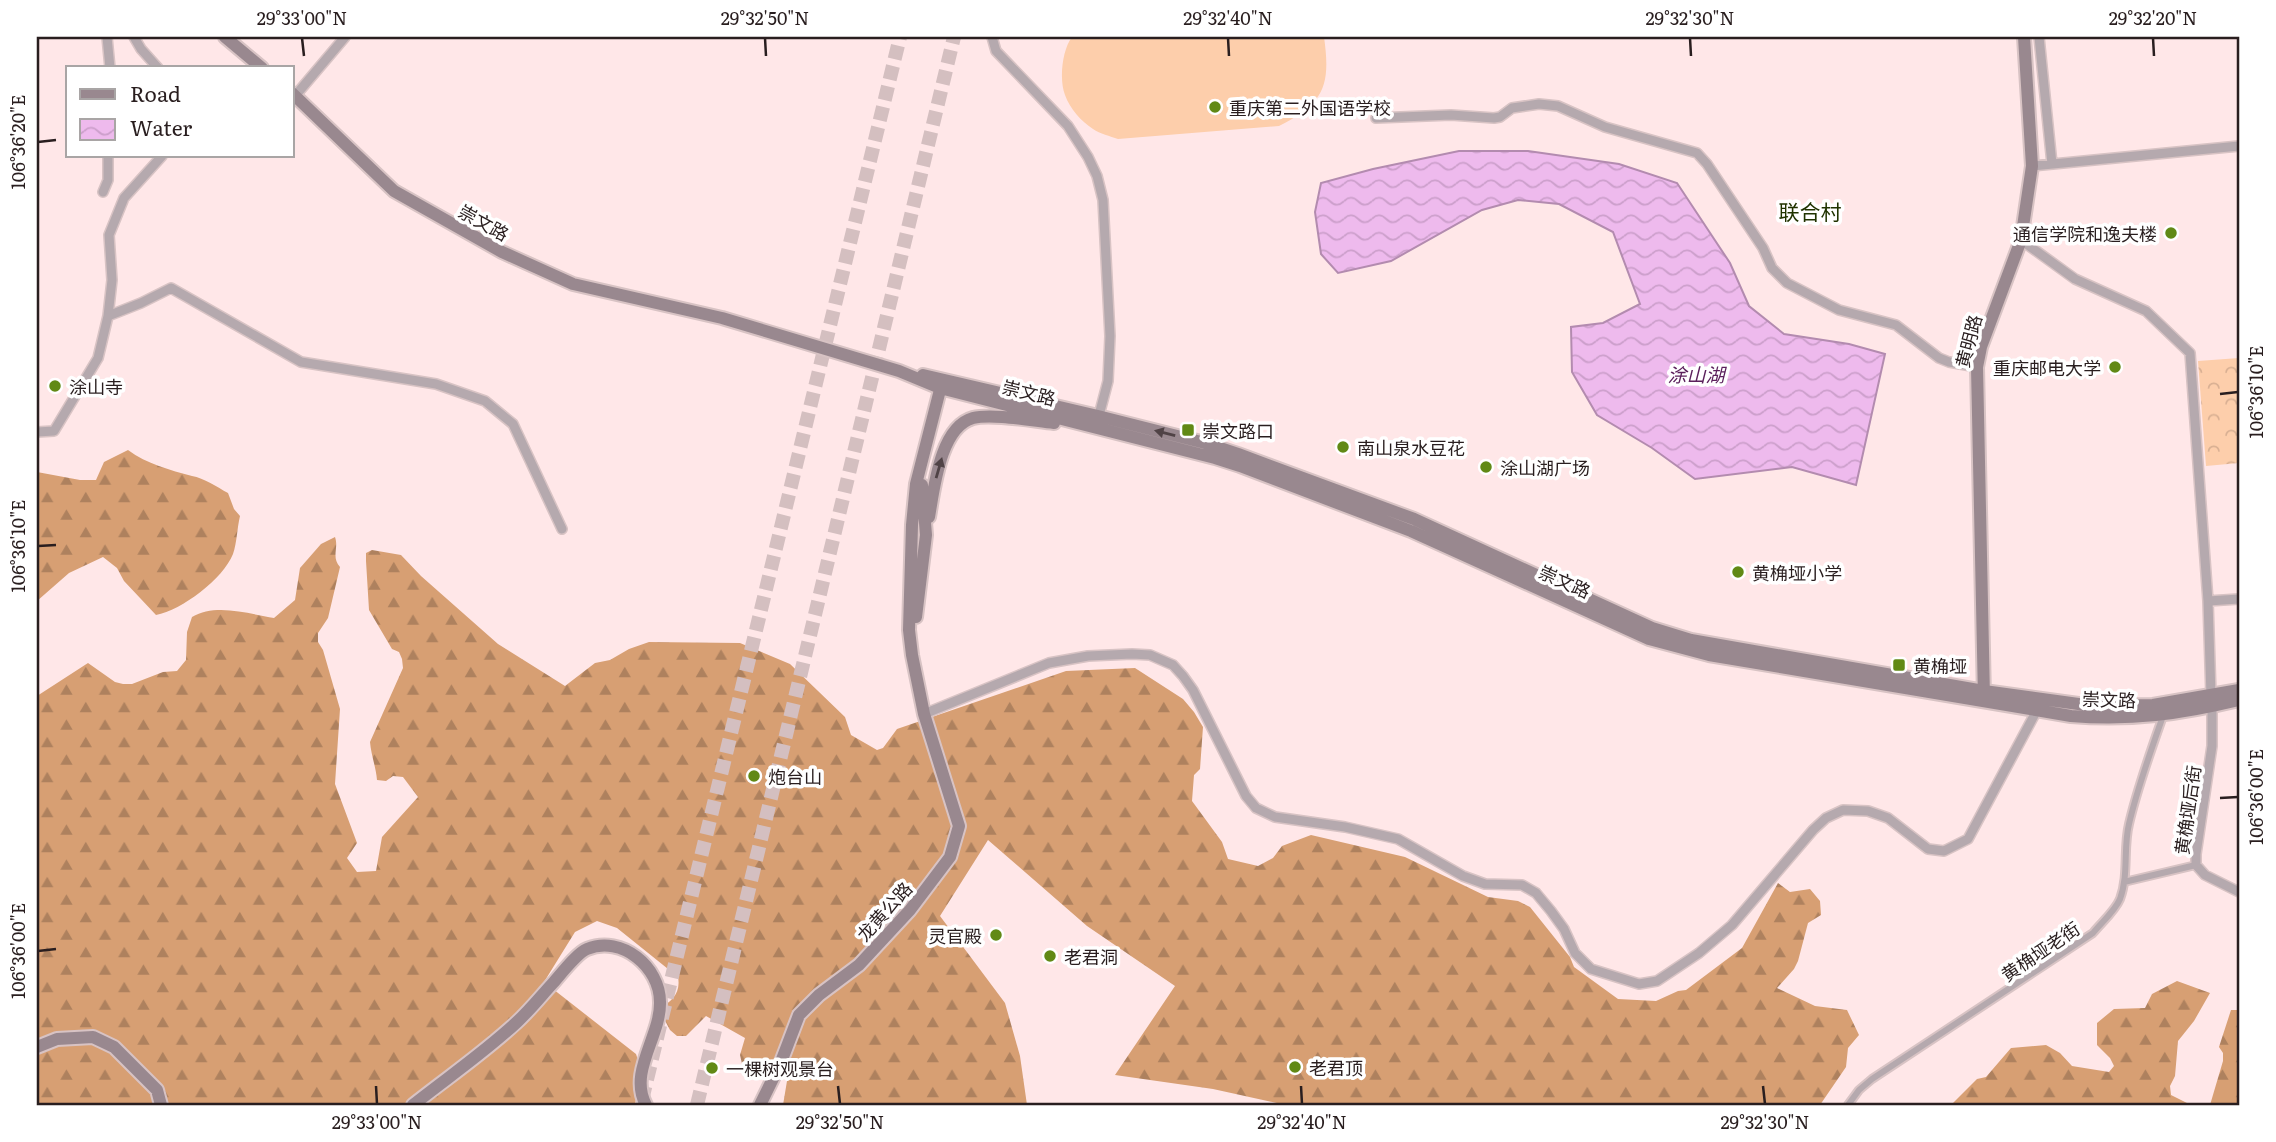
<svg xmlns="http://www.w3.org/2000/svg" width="2276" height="1142" viewBox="0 0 2276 1142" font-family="Literata,'Noto Sans SC',serif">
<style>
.forest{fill:url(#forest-firs)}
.park{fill:url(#park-crowns)}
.garden{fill:#fdceab}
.water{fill:url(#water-waves);stroke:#b38baf;stroke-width:2}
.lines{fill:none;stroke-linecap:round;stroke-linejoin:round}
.primary-tunnel{stroke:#d4bfc0;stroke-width:14;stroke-dasharray:14 7;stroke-linecap:butt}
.pedestrian-casing{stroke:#d8c3c4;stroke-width:10}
.minor-casing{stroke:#d8c3c4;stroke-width:12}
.secondary-casing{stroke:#d8c3c4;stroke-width:16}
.pedestrian{stroke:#b5a9ae;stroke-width:6}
.minor{stroke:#b5a9ae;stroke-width:9}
.secondary{stroke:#99888f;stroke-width:12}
.oneway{fill:#504346}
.ticks{fill:none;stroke:#291e1f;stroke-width:2.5}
.poi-dot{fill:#618915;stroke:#fff;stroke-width:2.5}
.labels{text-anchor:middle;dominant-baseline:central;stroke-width:7;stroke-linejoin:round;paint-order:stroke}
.poi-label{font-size:18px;fill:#291e1f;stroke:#fff;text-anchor:start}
.street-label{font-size:18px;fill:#291e1f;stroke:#fff}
.water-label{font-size:19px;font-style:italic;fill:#5b205c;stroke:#fff}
.quarter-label{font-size:21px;fill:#203300;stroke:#fff}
.neatline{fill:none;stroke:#291e1f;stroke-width:2.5}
.ticks-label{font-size:18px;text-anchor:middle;fill:#291e1f}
</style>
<defs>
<pattern id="forest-firs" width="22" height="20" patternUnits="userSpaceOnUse" patternTransform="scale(1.75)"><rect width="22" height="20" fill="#d79f73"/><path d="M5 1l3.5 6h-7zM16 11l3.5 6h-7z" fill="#ae815e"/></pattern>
<pattern id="park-crowns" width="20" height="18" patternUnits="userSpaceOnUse" patternTransform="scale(1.75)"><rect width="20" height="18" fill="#fdceab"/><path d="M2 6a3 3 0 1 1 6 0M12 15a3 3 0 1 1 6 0" fill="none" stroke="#d9b093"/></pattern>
<pattern id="water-waves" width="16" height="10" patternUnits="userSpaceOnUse" patternTransform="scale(1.75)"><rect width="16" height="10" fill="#eebaed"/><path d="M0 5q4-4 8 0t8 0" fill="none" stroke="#cc9fcb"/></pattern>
</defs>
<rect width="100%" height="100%" fill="#ffe7e8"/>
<path class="forest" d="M128,450C147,464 170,470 192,476C204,478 217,487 228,493L234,509L240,516C237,528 237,543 233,554C223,579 182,610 156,615L124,581L117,568L103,557L69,573L37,601V472L80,480H96L104,462Z
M335,537C339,548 331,557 340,567L328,618L318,633V642L323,650L340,709L335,784L357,843L347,858L357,872L376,871L382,837L418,797L403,777L393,776L386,781L377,780C376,767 371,755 370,742L403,668L402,659L399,652L392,649L369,610L366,561V553L372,550L401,555L421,576L498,644L565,686L595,663L610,660L629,649L649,642L740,643L790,664L845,717L851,735L877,750L883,748L897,729L1066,671L1135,668L1183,699L1194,712L1203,727L1200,769L1194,775L1192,801L1222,842L1228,859L1258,866L1273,858L1282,846L1311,835L1405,857L1488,897L1518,901L1530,907L1570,957L1574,967L1618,999L1656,1001L1678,991L1686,990L1742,948L1778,883L1790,892L1810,889L1820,901L1821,915L1808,923L1798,961L1794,969L1777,988L1815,1006L1847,1010L1859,1035L1848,1048L1846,1067L1820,1105H1286L1213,1089L1115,1075L1175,986L1087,926L988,840L940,916L1005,1003L1020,1056L1027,1105H783L789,1069L783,1066L756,1075L743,1068L740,1055L745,1038L706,1016L686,1036H677L670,1030L659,1009C672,1001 681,993 678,977L617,928L597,921L575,932L544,982L636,1054L641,1069L635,1105H37V696L88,663L115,682L123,684H132L163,672L177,671L186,660L187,632L192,617C216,603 249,614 274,618L295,600L300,568L321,544Z
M2177,981L2210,993L2194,1021L2178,1041L2175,1076L2170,1086L2171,1095L2191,1105H1951L1977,1079L1986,1077L2011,1048L2046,1045L2060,1053L2072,1066L2109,1072L2114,1066L2110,1058L2097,1045V1023L2114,1009L2145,1008L2152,994Z
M2231,1010H2239V1105H2210L2223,1061V1053L2219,1047Z"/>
<path class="park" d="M2239,358V463L2206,466L2198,361Z"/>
<path class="garden" d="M1072,37H1324C1331,86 1324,103 1279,126L1118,139C1110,136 1100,134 1093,129C1081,121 1070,109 1065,95C1059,80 1062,50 1072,37Z"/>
<path class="water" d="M1459,151H1528L1619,164L1677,183L1730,263L1749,306L1784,334L1849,344L1885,354L1856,485L1792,467L1695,479L1652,448L1597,415L1572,372L1571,327L1603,323L1640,304L1613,232L1559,204L1518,200L1482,210L1391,261L1338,273L1321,254L1315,212L1321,183L1373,169Z"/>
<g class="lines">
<path class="primary-tunnel" d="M642,1100L900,37
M697,1105L954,37"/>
<g class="pedestrian-casing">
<path id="pedestrian" d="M2124,882L2196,865
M1848,1105L1859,1090L1872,1079L2093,933C2101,923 2115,911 2120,899C2129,875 2123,848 2129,824C2137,789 2151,750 2163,716"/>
</g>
<g class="minor-casing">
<path id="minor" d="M107,37L110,68
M134,37L141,49L158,68
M992,37L996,51L1068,126L1088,157L1097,176L1103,200L1110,336L1108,381L1098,419
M2039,37L2052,164
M295,96L345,37
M1376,118L1451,115L1494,118L1500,117L1512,108L1539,104L1558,106L1605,127L1697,153L1707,164L1763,248L1772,268L1787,283L1839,310L1896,325L1939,358L1949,362L1977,367
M2032,166L2239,146
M103,192L108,180V156
M2021,240L2075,279L2146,311L2190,353L2208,601L2211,696
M108,316L141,303L171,288L301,362L436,384L485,401L513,424L562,529
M37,432L54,431L98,358L108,316L112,280L109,235L124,198L162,156
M2208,601L2239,599
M2212,707V746L2196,854V865L2205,875L2239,892
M924,714L1049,663L1088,656L1132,654L1150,655L1173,665L1183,676L1193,690L1246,796L1256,808L1275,817L1345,827L1398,839L1463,876L1485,884L1522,885L1536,893L1551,911L1564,929L1575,953L1591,969L1639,984L1657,981L1699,953L1732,925L1813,830L1826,818L1843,810L1868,811L1888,818L1928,849L1944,851L1968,839L2037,710"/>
</g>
<g class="secondary-casing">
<path id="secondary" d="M225,37L262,68
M292,93L394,191L502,252L573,284L722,318L899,371L940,388L1215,458L1240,466L1411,531L1649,639L1709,655L2071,716C2131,721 2181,714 2239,700
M923,375L1098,416L1205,443L1238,454L1414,519L1652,628L1691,640L1984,691L2093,706L2153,705L2239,690
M929,517C934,489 940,427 973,418C992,413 1034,421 1054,423
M916,617L926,535L922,485
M1984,698L1977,367L1981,347L2021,240L2032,166L2024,37
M37,1047L57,1039L93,1037L114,1047L157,1090L161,1105
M413,1105C447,1078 485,1052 517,1022C530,1010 541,996 553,983C561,974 577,953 587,949C622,935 660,967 660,1002C661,1036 628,1072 646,1105
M760,1105L781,1062L799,1015L819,995L859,965L910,910L950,857L959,826L924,714L912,655L909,630L912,525L916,484L942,382"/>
</g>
<use href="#pedestrian" class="pedestrian"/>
<use href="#minor" class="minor"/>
<use href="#secondary" class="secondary"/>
</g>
<defs><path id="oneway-solid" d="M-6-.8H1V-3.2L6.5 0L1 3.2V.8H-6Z" transform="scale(1.75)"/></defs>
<g class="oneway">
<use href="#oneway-solid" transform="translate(1165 433) rotate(-166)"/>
<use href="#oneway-solid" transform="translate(939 468) rotate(-74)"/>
</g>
<path class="ticks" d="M302,38L304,56M765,38L766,56M1228,38L1229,56M1690,38L1691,56M2153,38L2154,56M38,142L56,140M2220,394L2238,392M38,546L56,545M2220,798L2238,797M38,951L56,949M376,1086L377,1104M838,1086L840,1104M1301,1086L1302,1104M1763,1086L1765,1104"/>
<g class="poi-dot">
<circle cx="1215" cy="107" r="7"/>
<circle cx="2171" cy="233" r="7"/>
<circle cx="2115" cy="367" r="7"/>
<circle cx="55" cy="386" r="7"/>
<rect x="1181" y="423" width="14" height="14" rx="3.5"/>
<circle cx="1343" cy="447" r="7"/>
<circle cx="1486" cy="467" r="7"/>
<circle cx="1738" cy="572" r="7"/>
<rect x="1892" y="658" width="14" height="14" rx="3.5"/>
<circle cx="754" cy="776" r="7"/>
<circle cx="996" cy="935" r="7"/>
<circle cx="1050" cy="956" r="7"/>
<circle cx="1295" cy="1067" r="7"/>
<circle cx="712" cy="1068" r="7"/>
</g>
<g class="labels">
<g class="poi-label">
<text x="1229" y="107">重庆第二外国语学校</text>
<text x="2157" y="233" text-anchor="end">通信学院和逸夫楼</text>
<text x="2101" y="367" text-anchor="end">重庆邮电大学</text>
<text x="69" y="386">涂山寺</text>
<text x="1202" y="430">崇文路口</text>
<text x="1357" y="447">南山泉水豆花</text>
<text x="1500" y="467">涂山湖广场</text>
<text x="1752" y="572">黄桷垭小学</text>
<text x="1913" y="665">黄桷垭</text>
<text x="768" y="776">炮台山</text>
<text x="982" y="935" text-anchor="end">灵官殿</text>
<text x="1064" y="956">老君洞</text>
<text x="1309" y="1067">老君顶</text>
<text x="726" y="1068">一棵树观景台</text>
</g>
<g class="street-label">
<text transform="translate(484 222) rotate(29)">崇文路</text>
<text transform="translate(1968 341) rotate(-75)">黄明路</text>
<text transform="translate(1029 392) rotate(14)">崇文路</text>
<text transform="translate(1565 581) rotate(24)">崇文路</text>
<text transform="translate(2109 699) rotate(2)">崇文路</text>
<text transform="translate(2187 810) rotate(-82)">黄桷垭后街</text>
<text transform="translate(884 911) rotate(-48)">龙黄公路</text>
<text transform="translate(2040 951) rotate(-34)">黄桷垭老街</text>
</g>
<g class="water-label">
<text x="1696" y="374">涂山湖</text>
</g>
<g class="quarter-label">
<text x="1810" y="210">联合村</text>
</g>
</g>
<rect width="2276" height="1142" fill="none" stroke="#ffffff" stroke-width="77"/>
<rect x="66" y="66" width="228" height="91" fill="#ffffff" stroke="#a9a5a5" stroke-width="2"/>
<rect x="80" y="89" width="35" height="10" fill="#99888f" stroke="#a9a5a5" stroke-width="2"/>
<text x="130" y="102" font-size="21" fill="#291e1f">Road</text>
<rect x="80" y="119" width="35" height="21" fill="url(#water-waves)" stroke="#a9a5a5" stroke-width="2"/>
<text x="130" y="136" font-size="21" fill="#291e1f">Water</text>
<rect x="38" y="38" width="2200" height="1066" class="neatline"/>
<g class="ticks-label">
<text x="302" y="25">29°33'00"N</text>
<text x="765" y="25">29°32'50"N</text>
<text x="1228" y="25">29°32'40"N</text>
<text x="1690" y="25">29°32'30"N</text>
<text x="2153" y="25">29°32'20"N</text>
<text transform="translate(19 142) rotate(-90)" y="6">106°36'20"E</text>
<text transform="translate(2257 392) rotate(-90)" y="6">106°36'10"E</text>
<text transform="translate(19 546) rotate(-90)" y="6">106°36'10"E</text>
<text transform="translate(2257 797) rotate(-90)" y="6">106°36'00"E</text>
<text transform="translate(19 951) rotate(-90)" y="6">106°36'00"E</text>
<text x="377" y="1129">29°33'00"N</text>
<text x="840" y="1129">29°32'50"N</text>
<text x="1302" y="1129">29°32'40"N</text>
<text x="1765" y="1129">29°32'30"N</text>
</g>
</svg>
